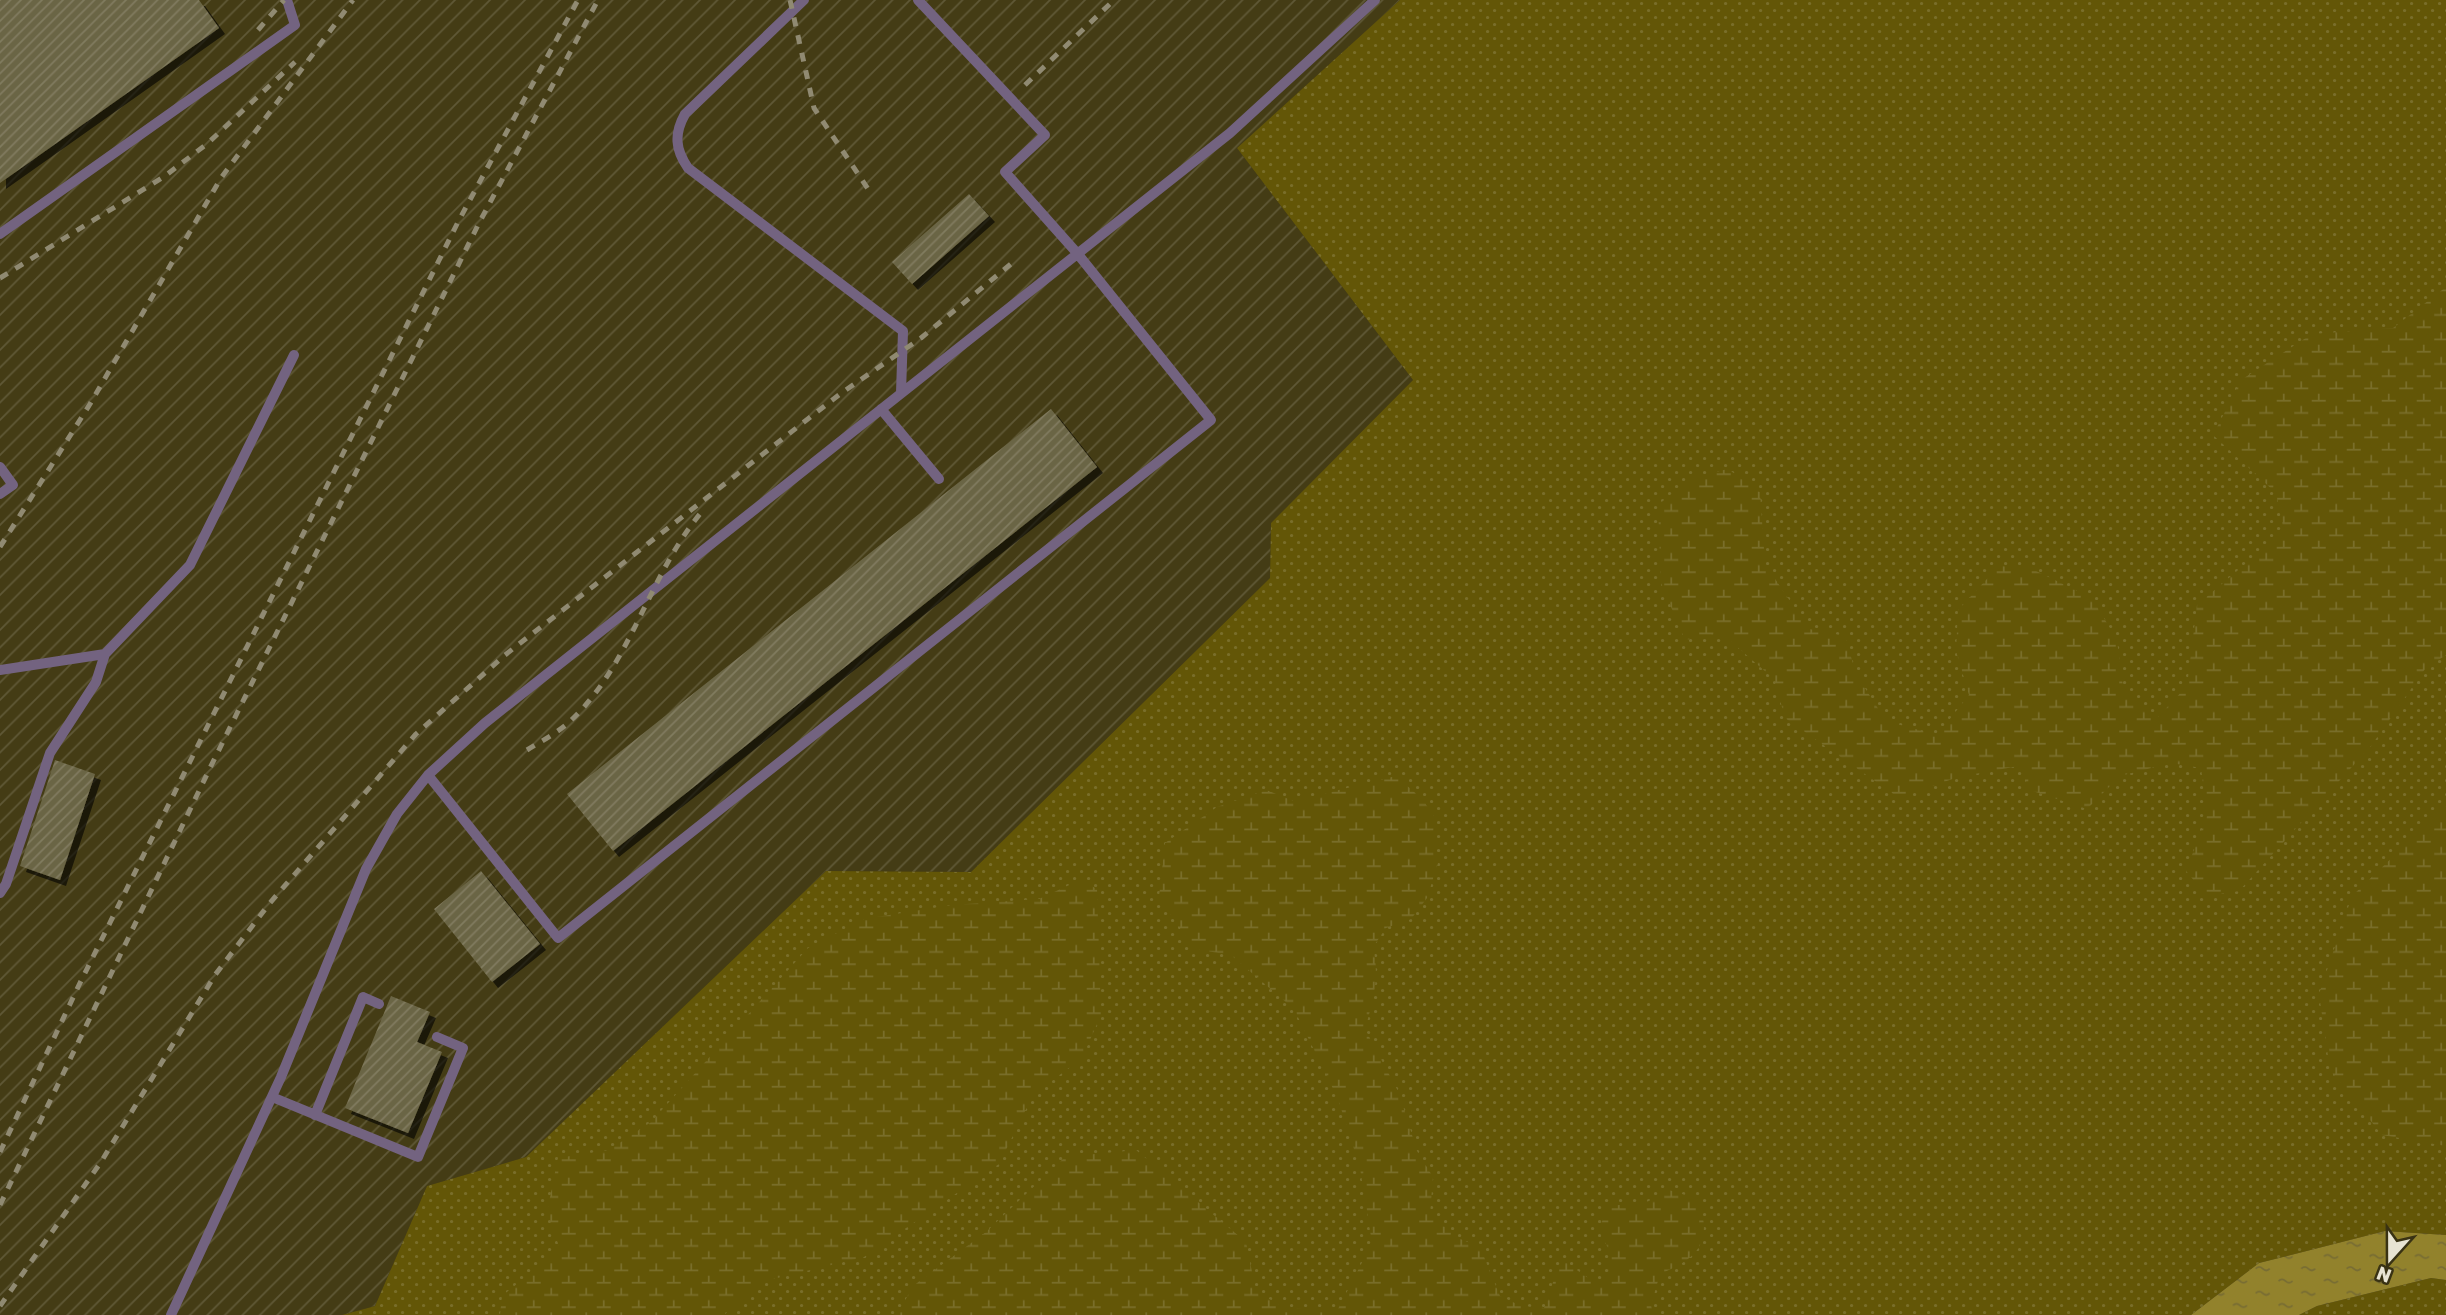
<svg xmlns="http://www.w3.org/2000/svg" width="2446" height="1315" viewBox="0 0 2446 1315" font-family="Rubik,sans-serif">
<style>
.industrial{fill:url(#industrial-furrows)}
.grass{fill:url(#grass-dots)}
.wetland{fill:url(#wetland-marsh)}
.water{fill:url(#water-ripples)}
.building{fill:url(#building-hatch);filter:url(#shadow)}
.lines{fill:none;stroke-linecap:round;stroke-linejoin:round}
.service{stroke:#736380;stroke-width:10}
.rail{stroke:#908a72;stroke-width:5;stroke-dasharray:9 9;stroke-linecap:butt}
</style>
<defs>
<pattern id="industrial-furrows" width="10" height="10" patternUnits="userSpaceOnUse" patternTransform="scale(1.75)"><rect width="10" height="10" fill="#443c15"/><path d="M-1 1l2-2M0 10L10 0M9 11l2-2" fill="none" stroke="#5f5836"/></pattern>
<pattern id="grass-dots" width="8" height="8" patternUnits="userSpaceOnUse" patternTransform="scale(1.75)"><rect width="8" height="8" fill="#635607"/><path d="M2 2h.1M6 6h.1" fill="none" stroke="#796e2a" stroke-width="1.8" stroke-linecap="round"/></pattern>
<pattern id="wetland-marsh" width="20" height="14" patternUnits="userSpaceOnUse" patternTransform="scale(1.75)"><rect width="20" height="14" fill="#635607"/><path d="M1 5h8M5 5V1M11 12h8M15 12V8" fill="none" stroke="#796e2a"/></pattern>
<pattern id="water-ripples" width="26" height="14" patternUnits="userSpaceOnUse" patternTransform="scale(1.75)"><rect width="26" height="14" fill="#92822c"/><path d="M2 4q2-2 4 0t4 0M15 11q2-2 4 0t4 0" fill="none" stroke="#776c33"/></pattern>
<pattern id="building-hatch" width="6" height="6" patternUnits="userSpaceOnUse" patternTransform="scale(1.75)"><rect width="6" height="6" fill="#6b6545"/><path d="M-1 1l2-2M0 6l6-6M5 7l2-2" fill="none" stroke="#807b5f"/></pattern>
<filter id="shadow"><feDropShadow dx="6" dy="6" stdDeviation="0" flood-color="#0009"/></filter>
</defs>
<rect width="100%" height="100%" fill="#393213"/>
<path class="industrial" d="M0,0H1400L1237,148L1413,380L1271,523L1270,578L971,872L826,871L526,1157L427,1186L375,1306L342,1315H0Z"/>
<path class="grass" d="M1400,0H2446V1235L2385,1231L2259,1263L2191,1315H342L375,1306L427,1186L526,1157L826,871L971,872L1270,578L1271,523L1413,380L1237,148Z
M2431,1278L2446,1280V1315H2299L2317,1306Z"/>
<path class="wetland" d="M2446,287V655L2425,669L2371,746L2239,891L2207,896L2186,871L2207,815L2201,768L2171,763L2120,776L2087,809L2030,790L2019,766L1958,777L1899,798L1785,718L1774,679L1721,633L1685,640L1661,583L1658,505L1691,478L1728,469L1760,492L1765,564L1809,629L1845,636L1856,674L1886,721L1937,735L1969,695L1956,651L1958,610L1999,566L2032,569L2092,598L2117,640L2123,687L2156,719L2187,686L2197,605L2284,531L2276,493L2213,435L2241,380L2312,334L2393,328Z
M1396,776L1421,798L1433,814L1438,863L1427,898L1411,919L1386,928L1373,947C1380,976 1373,1001 1365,1029L1399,1093L1417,1151L1433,1177L1430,1214L1458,1238L1480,1247L1500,1296L1521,1306L1544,1308C1553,1292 1551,1275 1564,1261L1591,1280H1608L1609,1250L1599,1231L1607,1206L1645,1203L1669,1190L1698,1199C1713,1242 1699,1258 1660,1274L1651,1305L1653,1315H897L913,1286L986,1232L1065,1157L1136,1150L1246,1242L1256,1292L1286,1308L1337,1311L1372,1243L1360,1168L1338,1099L1294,1009L1231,955L1194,949L1159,897L1165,843L1217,807L1266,790L1294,801Z
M2446,806V1146L2382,1135L2330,1070L2319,994L2352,896Z
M1080,880L1097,889L1101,1015L1082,1058L1033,1095L999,1164L864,1257L765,1281L724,1315H500L502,1296L560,1249L547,1212L558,1158L609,1150L651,1122L808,948L864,919L952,905L1039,899Z"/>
<path class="water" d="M2385,1231L2446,1235V1280L2431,1278L2317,1306L2299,1315H2191L2259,1263Z"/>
<path class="building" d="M0,0H199L219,28L0,183Z
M969,194L989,216L912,284L892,262Z
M1051,409L1097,467L613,851L567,794Z
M55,760L95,774L60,880L20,866Z
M481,871L540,944L492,982L434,909Z
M391,996L430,1012L417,1042L442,1052L408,1133L345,1108Z"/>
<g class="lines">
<path class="service" d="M804,0L685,114C674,134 675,149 688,168L903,331L901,393
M0,234L295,25L287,0
M881,409L939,479
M0,467L13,485L0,494
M0,670L105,654
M428,775L558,938L1211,420L1077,253L1005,172L1045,135L918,0
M0,893L6,884L50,753L96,682L105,654L190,565L294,355
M272,1097L418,1157L463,1048L437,1037
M315,1115L363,997L379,1004
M171,1315L281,1077L366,869L397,814L428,775L485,723L1230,133L1375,0"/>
<path class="rail" d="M790,0L814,108L872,195
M258,30L284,0
M1025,85L1114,0
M0,278L165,176L208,143L295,62
M0,547L90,404L221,178L353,0
M527,750C540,742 555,734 567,724C632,666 648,573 705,508
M0,1152L79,985L458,222L578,0
M0,1205L210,768L478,225L598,0
M0,1306L101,1162L215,975L269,904L416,734L505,655L840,394L921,338L1017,259"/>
</g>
<g transform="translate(2390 1259) rotate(201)" stroke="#393213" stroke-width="5" paint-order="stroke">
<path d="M0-5L12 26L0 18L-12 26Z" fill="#e8e4d3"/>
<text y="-10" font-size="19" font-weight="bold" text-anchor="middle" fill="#e8e4d3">N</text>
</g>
</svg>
